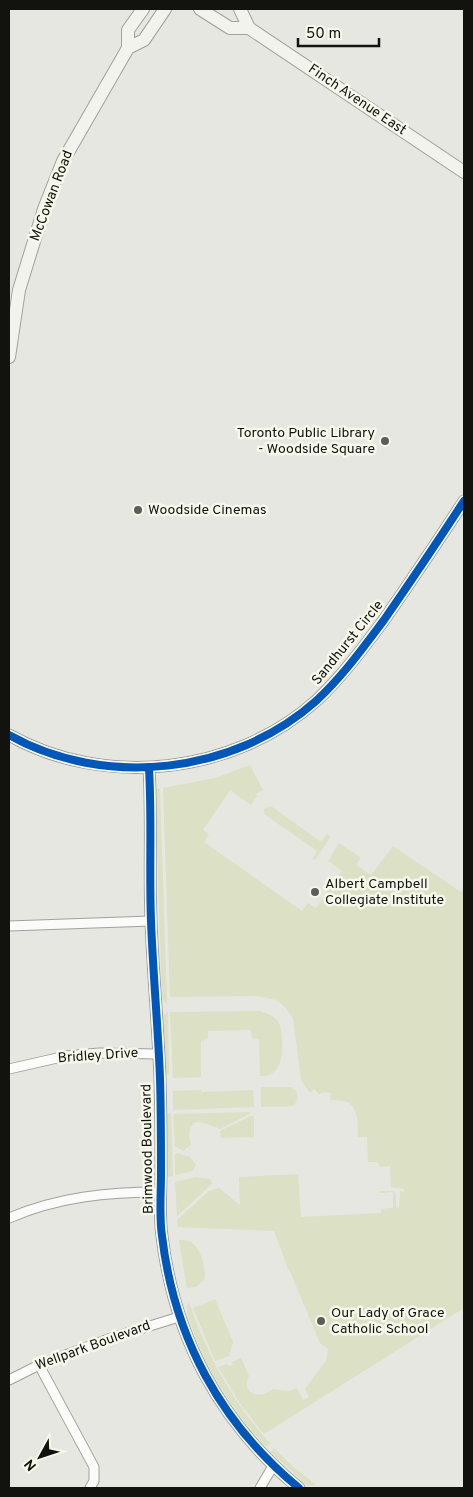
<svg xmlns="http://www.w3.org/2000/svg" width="473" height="1497" viewBox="0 0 473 1497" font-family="Overpass,sans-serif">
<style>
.green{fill:#dce0c5}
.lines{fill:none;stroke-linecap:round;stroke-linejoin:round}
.minor-casing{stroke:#a0a19c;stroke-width:11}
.tertiary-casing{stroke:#a0a19c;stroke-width:13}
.secondary-casing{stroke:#a0a19c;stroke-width:14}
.minor{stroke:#fbfbfa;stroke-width:9}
.tertiary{stroke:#fbfbfa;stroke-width:11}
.secondary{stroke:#f3f3ee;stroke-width:12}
.cycleway-casing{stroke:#f5f8eb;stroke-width:11}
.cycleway{stroke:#0057b8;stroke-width:8}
.poi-dot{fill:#5c5d58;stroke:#f5f8eb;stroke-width:2}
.labels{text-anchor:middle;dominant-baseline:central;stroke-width:5;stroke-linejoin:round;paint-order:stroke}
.street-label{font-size:14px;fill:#12130f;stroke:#f5f8eb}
.poi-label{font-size:14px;fill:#12130f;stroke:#f5f8eb;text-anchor:start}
</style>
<rect width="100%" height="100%" fill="#e6e7e0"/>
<path class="green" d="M250,765L263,790L255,794L257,796L251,805L230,790L203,830L209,835L204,842L302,911L308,903L316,908L342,871L328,861L339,843L360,857V859L356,865L371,875L393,846L461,892L463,890L464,891V1308L264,1434L241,1405L218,1367L227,1364L229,1366L233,1364L232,1362L241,1358L249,1376C241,1393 259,1401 273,1389L289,1391L297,1388L303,1400L309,1397L305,1389L326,1361L328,1349L320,1343L289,1269H288L274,1231L178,1227L177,1220L209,1191L219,1188L240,1205L239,1177L298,1174L301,1217L381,1213V1209L393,1208V1192L380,1193V1191H394L396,1194V1207L399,1208L400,1191L404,1192V1189L391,1187L390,1166L380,1167L378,1162H368L367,1137H358C358,1126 359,1108 347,1102C342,1100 335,1100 330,1100L331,1093L324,1092L319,1094L314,1089L310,1093L301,1080L293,1018L284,1006L276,1000L257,996L170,997L163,788L215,778Z
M155,789H160L167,1004L162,999Z
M271,806L321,842L327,834L330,836V838L315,860L312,859L317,851L264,814V809Z
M260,1011C266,1013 272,1015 277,1020C282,1027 281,1034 282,1042C283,1058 280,1077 260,1076L259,1039L252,1038L251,1030L208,1031V1039L201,1041V1077L173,1078L170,1012Z
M168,1012L169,1075L164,1072L162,1016Z
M261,1087H291L296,1091L298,1098L295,1104L292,1106L261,1107Z
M201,1090L202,1092L253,1090L254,1107L173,1110V1091Z
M251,1112L249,1114L220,1129L201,1122H196C187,1128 189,1136 191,1145L183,1151L175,1146L173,1114Z
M171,1113L173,1176L167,1177L165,1114Z
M251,1116H254V1137L221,1138L220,1131Z
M178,1153L190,1157L196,1165L193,1171L175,1175V1154Z
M196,1177L210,1179L212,1184L177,1216L175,1182Z
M179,1240C183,1240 187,1240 191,1242C201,1249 207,1269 204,1280L196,1287L187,1288Z
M215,1299L233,1342L229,1356L215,1361L193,1308Z
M189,1302C207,1355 232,1402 270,1443L266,1447C235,1413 209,1374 193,1331C190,1321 184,1312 189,1302Z
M274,1448L290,1464L316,1485L308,1486L270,1452Z"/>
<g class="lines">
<g class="minor-casing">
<path id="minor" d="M9,926L151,921
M9,1069L66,1056L99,1053L159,1054
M9,1218C58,1197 107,1192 161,1192
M39,1365L94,1467V1481L90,1488
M9,1380L39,1365L114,1337L179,1317
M260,1488L273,1466"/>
</g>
<g class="tertiary-casing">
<path id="tertiary" d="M9,735C105,789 234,774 316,701C342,677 363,648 384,620C411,581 438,541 464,501
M149,768C152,819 149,870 151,921C153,974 158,1026 160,1078C161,1110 161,1142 161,1174C161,1194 159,1216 162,1236C174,1337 220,1423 299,1488"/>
</g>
<g class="secondary-casing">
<path id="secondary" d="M200,9L230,28H249
M240,9L249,28L464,172
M128,48L144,40L165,9
M9,357L19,290L44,209L63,161L128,48V30L143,9"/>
</g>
<use href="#minor" class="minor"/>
<use href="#tertiary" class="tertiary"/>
<use href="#secondary" class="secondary"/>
<g class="cycleway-casing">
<path id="cycleway" d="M9,735C105,789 234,774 316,701C342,677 363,648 384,620C411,581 438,541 464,501
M149,768C152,819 149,870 151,921C153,974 158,1026 160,1078C161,1110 161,1142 161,1174C161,1194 159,1216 162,1236C174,1337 220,1423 299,1488"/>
</g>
<use href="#cycleway" class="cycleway"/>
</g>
<g class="poi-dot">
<circle cx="385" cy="441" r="5"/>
<circle cx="138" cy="510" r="5"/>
<circle cx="315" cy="892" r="5"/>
<circle cx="321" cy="1321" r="5"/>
</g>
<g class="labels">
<g class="street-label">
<text transform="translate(357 100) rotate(34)">Finch Avenue East</text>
<text transform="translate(52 196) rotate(-69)">McCowan Road</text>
<text transform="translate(348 643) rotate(-51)">Sandhurst Circle</text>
<text transform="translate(98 1056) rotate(-4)">Bridley Drive</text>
<text transform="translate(148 1149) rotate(-91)">Brimwood Boulevard</text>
<text transform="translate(93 1346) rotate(-20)">Wellpark Boulevard</text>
</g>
<g class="poi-label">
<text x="375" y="433" text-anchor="end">Toronto Public Library<tspan x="375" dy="16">- Woodside Square</tspan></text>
<text x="148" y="510">Woodside Cinemas</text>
<text x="325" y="884">Albert Campbell<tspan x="325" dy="16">Collegiate Institute</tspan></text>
<text x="331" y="1313">Our Lady of Grace<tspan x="331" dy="16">Catholic School</tspan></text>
</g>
</g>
<rect width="473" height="1497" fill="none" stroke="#12130f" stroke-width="20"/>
<g transform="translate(40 1457) rotate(230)" stroke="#f5f8eb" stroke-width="4" paint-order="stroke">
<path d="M0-4L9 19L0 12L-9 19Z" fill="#12130f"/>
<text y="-8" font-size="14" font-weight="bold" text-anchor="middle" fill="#12130f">N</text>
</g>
<path d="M298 38v8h81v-8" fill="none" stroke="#12130f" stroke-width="2.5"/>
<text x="306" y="38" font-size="15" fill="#12130f" stroke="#f5f8eb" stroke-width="4" paint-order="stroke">50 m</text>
</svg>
